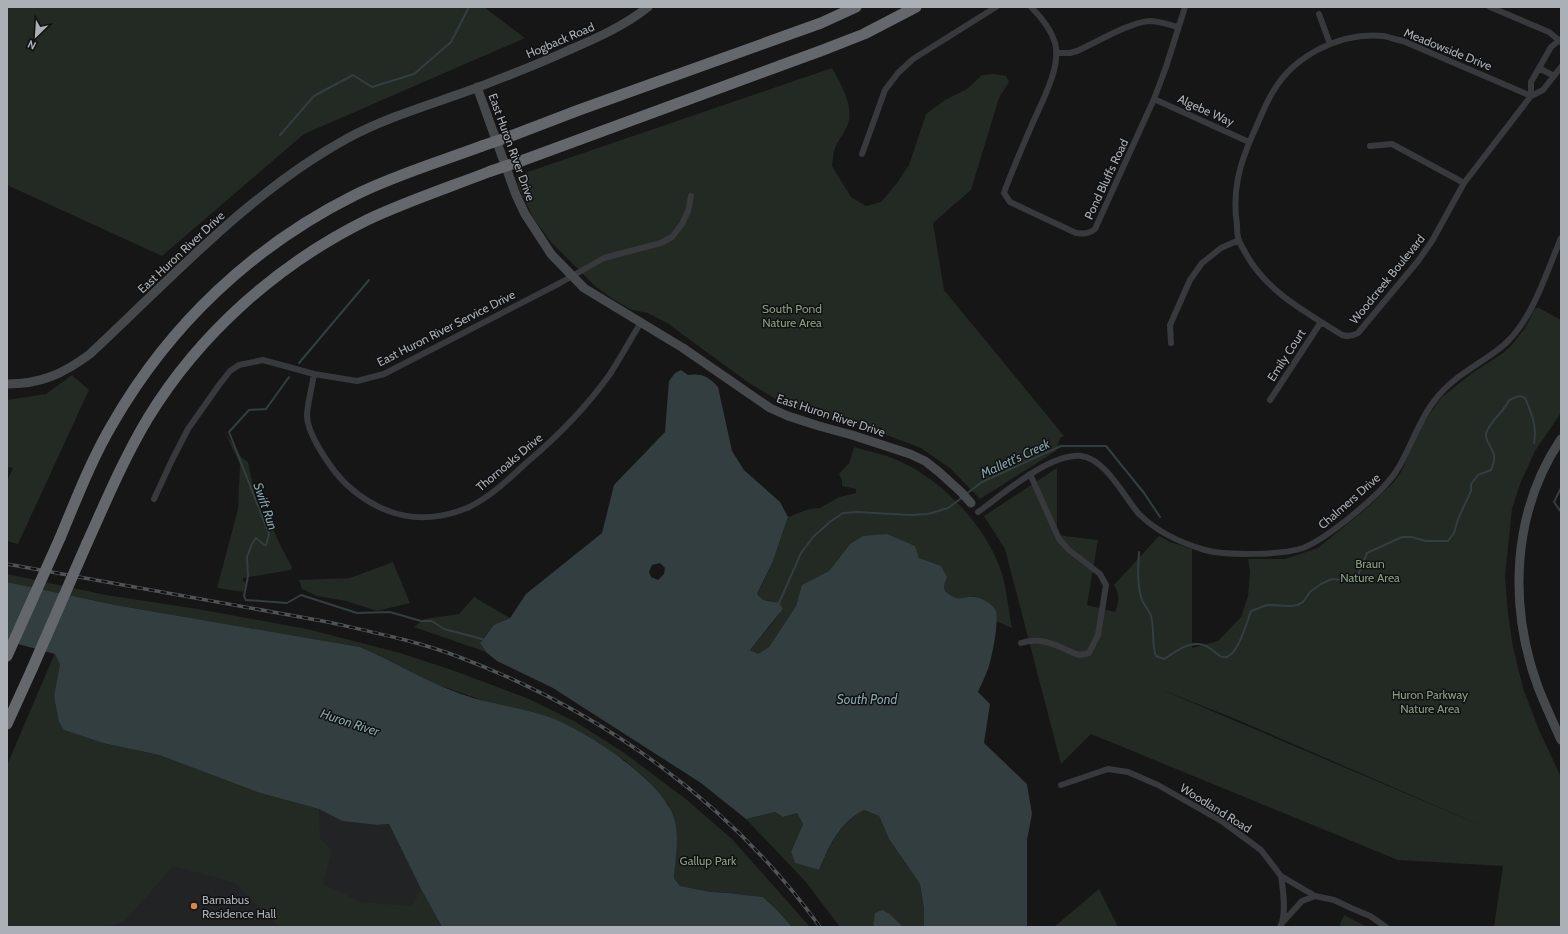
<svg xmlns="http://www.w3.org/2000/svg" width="1568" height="934" viewBox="0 0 1568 934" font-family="Cabin,sans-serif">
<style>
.built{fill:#222324}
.green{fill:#232923;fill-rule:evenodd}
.water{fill:#333e41;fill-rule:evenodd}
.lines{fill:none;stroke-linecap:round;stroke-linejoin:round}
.stream{stroke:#333e41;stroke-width:2}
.street{stroke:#37393c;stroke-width:6}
.secondary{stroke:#46494c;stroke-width:9}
.highway{stroke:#64686c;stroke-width:11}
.rail-casing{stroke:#515457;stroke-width:3.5}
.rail{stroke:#111112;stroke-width:2;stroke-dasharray:6;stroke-linecap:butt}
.highway-bridge{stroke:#64686c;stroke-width:11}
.poi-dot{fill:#da864b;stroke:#111112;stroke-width:1.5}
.labels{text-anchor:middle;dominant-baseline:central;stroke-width:3;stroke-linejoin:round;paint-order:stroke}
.street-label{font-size:12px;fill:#aab0b6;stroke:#111112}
.park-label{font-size:12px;fill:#889e83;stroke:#111112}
.poi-label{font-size:12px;fill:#aab0b6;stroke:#111112;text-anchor:start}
.water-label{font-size:13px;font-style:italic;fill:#85a4ac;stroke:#111112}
</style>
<rect width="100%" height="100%" fill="#161617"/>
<path class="built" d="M319,809L342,821L377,825L389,824L421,889L442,927H7V903Z"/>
<path class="green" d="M7,7H484L525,38L304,134L162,256L7,185Z
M832,68C840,83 852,102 849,120C847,131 839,138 835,148C833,153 833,160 832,166L851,197L866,206L881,202L897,183L909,165L926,114L945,100L967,89L982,75L994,74L1006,76L1009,82L999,98L971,190L933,223L944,290L1064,436L1060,438L1056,451L980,499L951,469L921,448L873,430L787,406L749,383L667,323L648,313L632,310L613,299L595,286L551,242L534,219L520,191L516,176Z
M1535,308H1539L1561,320V413L1535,451L1520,484L1512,509L1505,576L1508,614L1513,647L1523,688L1539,730L1561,777V927H1494L1503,866L1398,860L1091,734L1061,764L1005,549L984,516L1057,468V535L1098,540L1087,605L1115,612C1119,602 1120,594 1114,585L1159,536L1170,542L1192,549V648L1218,641L1241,617L1248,596L1250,572L1248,559H1285L1318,548L1368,507L1393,483L1401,472L1424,422L1442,397L1471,374L1503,353L1511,346L1525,328ZM1160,689L1238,720L1487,828Z
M72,375L89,390L18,544L7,541V481L13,468L7,467V400L46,394Z
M223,429L242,458L248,462L258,510L270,522L281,547L292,567L291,570L243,578V581L246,583L243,592L217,588L238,509L240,464Z
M854,447C867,451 880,453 892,458C938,475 986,525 1001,571C1007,589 1008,609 1012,628L996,621L995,610L974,596C960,600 956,601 945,591L944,586L947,577L850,544L829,571L803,585L796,606L769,647L758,654L750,650L771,625L783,609L771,601L763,600L757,595L773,561L788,517L809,509L820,508L839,497L856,493V489L842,486V480L839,474L848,464H849Z
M393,562L410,603L377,611L346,601L317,596L302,589L299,580L350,578Z
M7,574L106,595L198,609L307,629L400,653L452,670L529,699L574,721L623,752L687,800L732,839L810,927H792L777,910L763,897L728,893L711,892L680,886L674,878L675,861L669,805L644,777L624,760L490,703L433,683L379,655L360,647L115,605L7,582Z
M474,597L510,618C497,623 487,631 480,643L486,652L414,627L424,619L459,614Z
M55,653L60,664L54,696L64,730L103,743L159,755L260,793L319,809L320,838L332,850L323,884L361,902L412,906L421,889L442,927H279L235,883L173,866L124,922L106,927H7V765Z
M864,810L879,816L889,839L920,884L924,909V927H903L890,914L873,924V927H840L805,881L746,819L775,812L783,817L797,813L803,824L791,852L795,863L819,870C831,844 838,825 864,810Z
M1099,889L1118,927H1054Z
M1344,915L1367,927H1339Z"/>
<path class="water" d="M681,370L688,375C702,373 708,376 718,387L732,451L744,470L780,502L788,517L773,561L757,594L763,600L779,603L783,609L750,650L758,654L769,647L796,606L802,585L829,571L850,544L863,536L887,534L915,546L919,558L941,566L947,577L944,586L945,591C962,606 964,593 979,598C985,600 994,605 996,611C999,622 992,658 988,669C985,677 981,685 978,692L990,704L984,743L1027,784L1032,814L1027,840V927H924V909L920,884L889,839L879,816L864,810C838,824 830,845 819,870L795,863L791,852L803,824L797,813L783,817L775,812L746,819L701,783L553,688L497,661L486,652L480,643L494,625L510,618L526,594L602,533L614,485L665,432L669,381L675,373ZM660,563L665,568L664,574L658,580L651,577L649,572L652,565Z
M7,582L115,605L360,647C394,661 426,682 461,694C489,704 519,707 546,716C582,728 663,780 674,818C680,838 675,858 674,878L680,886L711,892L728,893L763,897L777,910L792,927H442L421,889L389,824L377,825L342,821L319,809L260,793L159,755L103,743L64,730L59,722L54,696L60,664L55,654L7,641Z
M882,910L890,914L903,927H873L875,913Z"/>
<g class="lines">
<path class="stream" d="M280,135L314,96L353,75L372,87L414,74L451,42L469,7
M299,363L369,280
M289,377L266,409L249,410L229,432L269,534L266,545H264L256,538L252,544L247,557L248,576L244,596L246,600L287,603L301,595L357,613L390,612L421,621H432L444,629L482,639
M1561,488L1554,502L1561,512
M966,494L982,482L1061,446H1106L1144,493L1160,517
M1139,552C1138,568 1137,585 1142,600C1144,605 1149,610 1151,616C1155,630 1151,643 1156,656L1164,659C1174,653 1186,643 1198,644C1207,644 1213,651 1220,656C1236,665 1247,621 1251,611L1267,605L1291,606L1297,605L1303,602L1310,592L1321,584L1332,579L1345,580L1358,575L1367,553L1402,537H1411L1426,541H1448L1454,533L1458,519L1471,491V484L1478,475L1491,470C1493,465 1495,461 1494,455C1492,447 1483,439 1487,431C1492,419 1504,412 1509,400C1515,398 1519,394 1525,398C1532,414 1537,426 1534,443
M779,603L801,553L814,536L831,521L843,513L858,512L909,515L928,514L948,508L963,497"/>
<path class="street" d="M1031,7C1041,17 1051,29 1055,43C1062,67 1040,105 1031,127C1022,147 1014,167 1006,187L1004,193L1010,202L1076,233C1084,234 1089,234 1095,229L1154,99L1166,67L1185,7
M1490,7L1549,32L1561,42
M1319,14L1330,44
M1056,53H1070L1077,51C1097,42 1130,22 1150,21C1160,21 1169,25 1178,27
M1539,68L1554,76
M1531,96L1403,41C1397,40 1389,37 1383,36C1341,32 1295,55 1274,90C1265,104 1260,119 1253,134C1239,165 1232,192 1237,225C1237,230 1237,236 1239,240C1240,245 1244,249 1246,254C1267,292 1306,312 1342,335C1349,337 1353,336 1358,333L1418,261L1432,241L1464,183L1531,96L1543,90L1561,67
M1531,96V82L1551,47L1561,39
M1154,99L1249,142
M1370,146L1392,144L1464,183
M862,154L885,90L898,73L913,59L996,7
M1171,343L1170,325L1190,280L1202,263L1221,248L1239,240
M314,374C312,387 308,401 307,415C307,435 333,472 347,485C382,517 423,526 467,508C489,498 508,480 525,464C557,437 586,408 610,374C621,357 631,339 641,322
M1270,400L1321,322
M154,499L172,460L188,429L219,385L230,371L239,365L263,360L314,374L357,381L384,374L560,283L604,258L661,243L672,237L682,224L688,211L691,196
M978,512C1003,494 1050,453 1081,456C1106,459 1124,497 1139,514C1157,532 1181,543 1205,550C1226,556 1283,555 1303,548C1328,538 1380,495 1395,473C1411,450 1417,422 1435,400C1453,375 1484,363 1506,343C1533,318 1547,271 1561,238
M1021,643C1042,636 1057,646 1076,654L1080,655L1089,653L1098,635L1106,585L1100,574L1069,550L1059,539L1030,474
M1061,785L1108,769L1128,772L1158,785L1223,822L1261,850L1281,876L1315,896L1334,900L1351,908L1370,916L1386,927
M1282,923L1302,901L1315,896
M1280,927C1287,915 1283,889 1281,876"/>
<path class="secondary" d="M477,87L516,195L525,214L551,254L584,288L683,348L770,408L788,416L819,426L852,435L910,454L925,461L939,472L961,492L971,503
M7,384C41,384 63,374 90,354C172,278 249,192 348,138C389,116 433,104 476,88C507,76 539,64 569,50C597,38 624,26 648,7
M1561,439C1512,512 1508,605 1538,687C1545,705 1553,722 1561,740"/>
<path class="highway" d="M511,136L579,110L821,23L856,7
M521,161L823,50L864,34L916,7
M60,538C76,500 91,460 113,423C170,324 253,246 355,195C395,175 439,162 482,146
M87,543C106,501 124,458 148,418C200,333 278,264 367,220C407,201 450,187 491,171
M7,724L32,669"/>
<g class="rail-casing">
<path id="rail" d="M7,564L328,622C372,632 417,641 459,657C602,711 731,803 820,927"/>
</g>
<use href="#rail" class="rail"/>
<path class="highway-bridge" d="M482,146L511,136
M491,171L521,161
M7,656L60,538
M32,669L87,543"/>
</g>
<circle class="poi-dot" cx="194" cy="906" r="4"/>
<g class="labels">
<g class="street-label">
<text transform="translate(560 40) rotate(-23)">Hogback Road</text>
<text transform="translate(1448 49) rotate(22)">Meadowside Drive</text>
<text transform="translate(1206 110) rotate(24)">Algebe Way</text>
<text transform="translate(512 147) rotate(70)">East Huron River Drive</text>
<text transform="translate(1106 179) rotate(-65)">Pond Bluffs Road</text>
<text transform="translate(181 252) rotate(-43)">East Huron River Drive</text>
<text transform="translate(1387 279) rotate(-51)">Woodcreek Boulevard</text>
<text transform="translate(446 328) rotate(-27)">East Huron River Service Drive</text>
<text transform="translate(1286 355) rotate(-57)">Emily Court</text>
<text transform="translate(831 415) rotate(18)">East Huron River Drive</text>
<text transform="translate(509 462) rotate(-40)">Thornoaks Drive</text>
<text transform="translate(1349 501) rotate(-41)">Chalmers Drive</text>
<text transform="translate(1216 808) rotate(32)">Woodland Road</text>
</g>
<g class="park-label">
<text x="792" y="308">South Pond<tspan x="792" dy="14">Nature Area</tspan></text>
<text x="1370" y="563">Braun<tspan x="1370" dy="14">Nature Area</tspan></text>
<text x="1430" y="694">Huron Parkway<tspan x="1430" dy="14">Nature Area</tspan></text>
<text x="708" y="860">Gallup Park</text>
</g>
<g class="poi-label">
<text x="202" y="899">Barnabus<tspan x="202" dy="14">Residence Hall</tspan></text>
</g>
<g class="water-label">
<text transform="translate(1015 458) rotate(-25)">Mallett's Creek</text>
<text transform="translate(266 506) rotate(71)">Swift Run</text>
<text x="867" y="699">South Pond</text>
<text transform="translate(350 722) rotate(18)">Huron River</text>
</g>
</g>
<rect width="1568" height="934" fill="none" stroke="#aab0b6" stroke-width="16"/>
<g transform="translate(36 36) rotate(205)" stroke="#111112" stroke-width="3" paint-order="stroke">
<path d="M0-3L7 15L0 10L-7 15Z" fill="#aab0b6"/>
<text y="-6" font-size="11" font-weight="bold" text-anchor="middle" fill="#aab0b6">N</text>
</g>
</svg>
